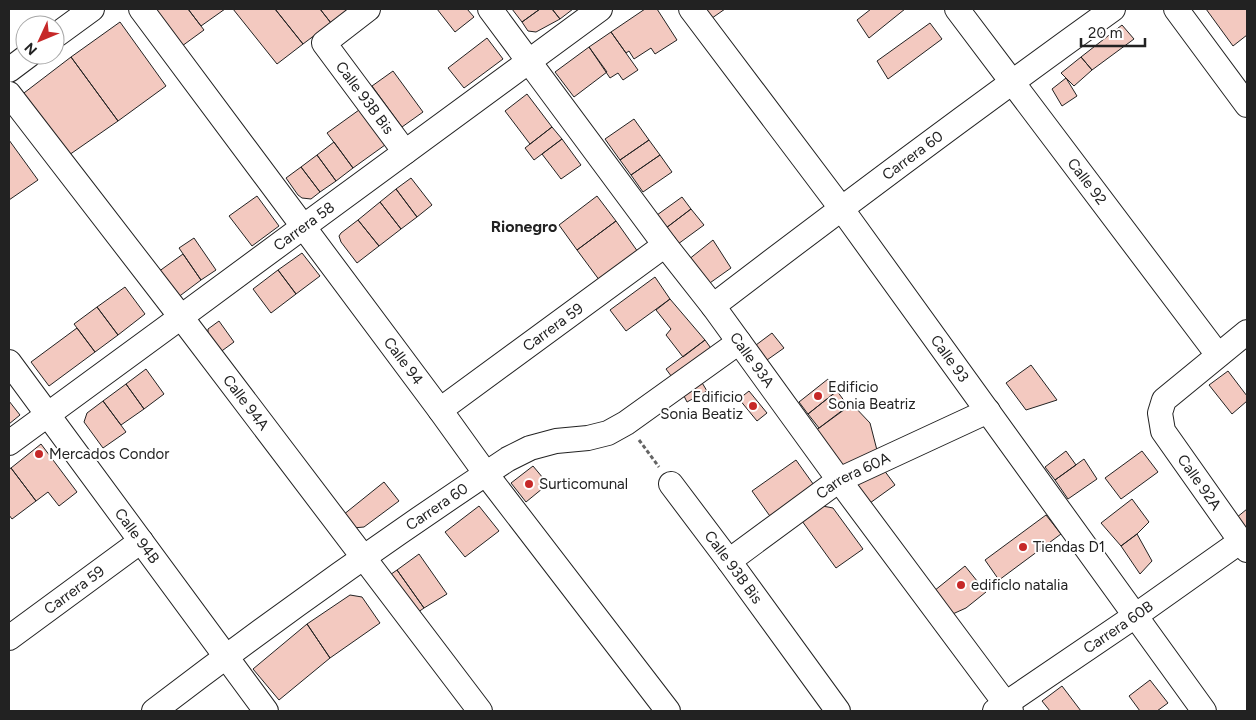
<svg xmlns="http://www.w3.org/2000/svg" width="1256" height="720" viewBox="0 0 1256 720" font-family="Figtree,sans-serif">
<style>
.building{fill:#f3c9c0;stroke:#222}
.lines{fill:none;stroke-linecap:round;stroke-linejoin:round}
.minor-casing{stroke:#222;stroke-width:26}
.path{stroke:#646464;stroke-width:3;stroke-dasharray:4 2.5;stroke-linecap:butt}
.minor{stroke:#fff;stroke-width:24}
.poi-dot{fill:#c62828;stroke:#fff;stroke-width:2}
.labels{text-anchor:middle;dominant-baseline:central;stroke-width:4;stroke-linejoin:round;paint-order:stroke}
.street-label{font-size:15px;fill:#222;stroke:#fff}
.poi-label{font-size:15px;fill:#222;stroke:#fff;text-anchor:start}
.neighbourhood-label{font-size:16px;font-weight:bold;fill:#222;stroke:#fff}
</style>
<rect width="100%" height="100%" fill="#fff"/>
<path class="building" d="M156,9H188L204,30L182,46Z
M188,9H225L201,26Z
M233,9H275L303,44L277,64Z
M275,9H320L331,23L303,44Z
M320,9H348L331,23Z
M437,9H467L474,17L455,32Z
M512,9H540L522,22Z
M540,9H552L560,19L536,32L528,31L522,22Z
M552,9H573L560,19Z
M645,9H657L677,40L655,54L651,48L634,59L629,51L626,53L611,32Z
M694,9H725L705,23Z
M871,9H905L869,38L857,20Z
M1206,9H1247V35L1233,46Z
M120,22L166,86L118,121L71,57Z
M930,23L942,39L888,79L877,61Z
M1122,25L1134,39L1092,70L1081,57Z
M611,32L638,70L623,80L618,73L610,78L589,47Z
M487,38L503,59L464,88L448,68Z
M589,47L607,72L574,97L555,72Z
M71,57L118,121L69,155L20,96Z
M1081,57L1092,70L1074,86L1061,73Z
M393,71L423,112L402,127L372,86Z
M1066,78L1077,96L1062,106L1052,89Z
M527,94L552,127L530,144L505,111Z
M359,110L385,145L353,168L327,133Z
M634,119L649,140L620,160L605,139Z
M552,127L562,139L534,160L525,148Z
M562,139L581,165L561,179L542,154Z
M9,140L38,180L9,200Z
M649,140L660,155L631,175L620,160Z
M334,142L353,168L336,181L317,155Z
M317,155L336,181L320,192L301,167Z
M660,155L672,172L643,192L631,175Z
M301,167L320,192L311,199L302,198L298,195L286,178Z
M411,178L432,205L417,217L396,189Z
M396,189L417,217L401,229L380,202Z
M257,196L279,226L252,246L229,216Z
M597,196L616,221L577,250L559,225Z
M682,197L691,209L666,228L657,215Z
M380,202L401,229L379,246L358,220Z
M691,209L704,225L678,244L666,228Z
M358,220L379,246L357,263L341,242L339,236L341,233Z
M616,221L638,252L600,281L577,250Z
M194,238L216,270L201,280L179,248Z
M713,240L731,268L707,285L688,260Z
M302,253L320,276L296,294L278,270Z
M183,254L201,280L177,298L158,272Z
M278,270L296,294L271,313L253,289Z
M655,277L670,299L626,331L610,310Z
M125,287L145,314L118,335L97,307Z
M670,299L705,340L683,357L666,335L671,329L656,310Z
M97,307L118,335L95,352L74,324Z
M219,321L234,342L219,353L208,338V329Z
M77,328L95,352L49,386L31,362Z
M772,333L784,348L767,360L756,345Z
M705,340L713,351L677,384L666,369Z
M1031,365L1057,400L1026,410L1006,383Z
M146,369L164,394L144,409L126,384Z
M1228,371L1247,396V401L1232,414L1209,385Z
M828,379L837,391L808,414L799,402Z
M701,381L707,391L687,402L682,392Z
M126,384L144,409L121,425L103,401Z
M749,391L767,413L757,421L739,399Z
M837,391L848,406L819,428L808,414Z
M9,401L20,415L9,424Z
M103,401L126,432L103,448L84,422L87,413Z
M852,404L870,423L879,458L841,472L815,431Z
M41,444L77,492L59,506L48,492L36,501L11,468Z
M1066,451L1076,465L1055,480L1045,467Z
M1142,451L1158,472L1121,499L1105,478Z
M1084,459L1097,479L1068,499L1055,480Z
M796,460L816,488L772,519L752,491Z
M533,466L548,484L526,502L511,483Z
M881,466L895,485L870,503L856,483Z
M11,468L36,501L12,519L9,515V469Z
M384,482L399,501L364,527L353,528L343,515Z
M1132,499L1149,522L1137,534L1121,546L1101,523Z
M479,506L499,531L465,557L445,532Z
M822,506L828,507L833,508L863,549L836,568L802,521Z
M1247,509V532L1236,518Z
M1046,515L1061,534L999,580L985,560Z
M1137,534L1152,561L1140,574L1121,546Z
M419,554L447,594L424,608L397,570Z
M965,566L986,592L966,608L946,617L929,595Z
M397,570L424,608L411,617L384,579Z
M350,595L362,597L380,623L330,658L307,624Z
M307,624L330,658L279,700L253,669Z
M1150,680L1168,703L1157,711H1140L1129,696Z
M1062,686L1081,711H1050L1042,701Z"/>
<g class="lines">
<g class="minor-casing">
<g id="minor">
<path id="s1" d="M141,9L440,410L486,474L668,711"/>
<path id="s2" d="M368,9L324,43L405,152"/>
<path id="s3" d="M490,9L665,245L713,306L839,480L1011,711"/>
<path id="s4" d="M691,9L841,208L1204,711"/>
<path id="s5" d="M957,9L1218,355"/>
<path d="M1176,9L1247,105"/>
<path d="M55,36L92,9"/>
<path d="M9,70L29,55"/>
<path id="s6" d="M9,94L181,317L480,711"/>
<path id="s7" d="M713,306C845,205 978,106 1113,9"/>
<path id="s8" d="M1247,332L1164,400L1160,413L1163,431L1247,550"/>
<path id="s9" d="M9,362L266,711"/>
<path id="s10" d="M440,410L665,245"/>
<path id="s11" d="M9,443L181,317L303,227L600,9"/>
<path id="s12" d="M671,484L729,561L838,711"/>
<path id="s13" d="M729,561L839,480L988,411"/>
<path id="s14" d="M9,638L141,541"/>
<path id="s15" d="M154,711C269,623 387,539 508,459L530,448L556,441L588,438L608,433L626,423L739,342"/>
<path id="s16" d="M995,711L1135,616L1241,541"/>
</g>
</g>
<path class="path" d="M639,440L659,467"/>
<use href="#minor" class="minor"/>
</g>
<g class="poi-dot">
<circle cx="818" cy="396" r="5"/>
<circle cx="753" cy="406" r="5"/>
<circle cx="39" cy="454" r="5"/>
<circle cx="529" cy="484" r="5"/>
<circle cx="1023" cy="547" r="5"/>
<circle cx="961" cy="585" r="5"/>
</g>
<g class="labels">
<g class="street-label">
<text stroke="none"><textPath href="#s2" startOffset="124">Calle 93B Bis</textPath></text>
<text stroke="none"><textPath href="#s7" startOffset="250">Carrera 60</textPath></text>
<text stroke="none"><textPath href="#s5" startOffset="216">Calle 92</textPath></text>
<text stroke="none"><textPath href="#s11" startOffset="366">Carrera 58</textPath></text>
<text stroke="none"><textPath href="#s10" startOffset="140">Carrera 59</textPath></text>
<text stroke="none"><textPath href="#s4" startOffset="435">Calle 93</textPath></text>
<text stroke="none"><textPath href="#s3" startOffset="438">Calle 93A</textPath></text>
<text stroke="none"><textPath href="#s1" startOffset="439">Calle 94</textPath></text>
<text stroke="none"><textPath href="#s6" startOffset="389">Calle 94A</textPath></text>
<text stroke="none"><textPath href="#s13" startOffset="151">Carrera 60A</textPath></text>
<text stroke="none"><textPath href="#s8" startOffset="202">Calle 92A</textPath></text>
<text stroke="none"><textPath href="#s15" startOffset="349">Carrera 60</textPath></text>
<text stroke="none"><textPath href="#s9" startOffset="216">Calle 94B</textPath></text>
<text stroke="none"><textPath href="#s12" startOffset="104">Calle 93B Bis</textPath></text>
<text stroke="none"><textPath href="#s14" startOffset="81">Carrera 59</textPath></text>
<text stroke="none"><textPath href="#s16" startOffset="149">Carrera 60B</textPath></text>
</g>
<g class="poi-label">
<text x="828" y="387">Edificio<tspan x="828" dy="17">Sonia Beatriz</tspan></text>
<text x="743" y="397" text-anchor="end">Edificio<tspan x="743" dy="17">Sonia Beatiz</tspan></text>
<text x="49" y="454">Mercados Condor</text>
<text x="539" y="484">Surticomunal</text>
<text x="1033" y="547">Tiendas D1</text>
<text x="971" y="585">edificlo natalia</text>
</g>
<g class="neighbourhood-label">
<text x="524" y="226">Rionegro</text>
</g>
</g>
<rect width="1256" height="720" fill="none" stroke="#222222" stroke-width="20"/>
<g transform="translate(40 40) rotate(226)"><circle r="24" fill="#ffffff" stroke="#a7a7a7"/>
<path d="M0-4L9 19L0 12L-9 19Z" fill="#c62828"/>
<text y="-8" font-size="14" font-weight="bold" text-anchor="middle" fill="#222222">N</text>
</g>
<path d="M1081 38v8h64v-8" fill="none" stroke="#222222" stroke-width="2.5"/>
<text x="1088" y="38" font-size="15" fill="#222222" stroke="#ffffff" stroke-width="4" paint-order="stroke">20 m</text>
</svg>
